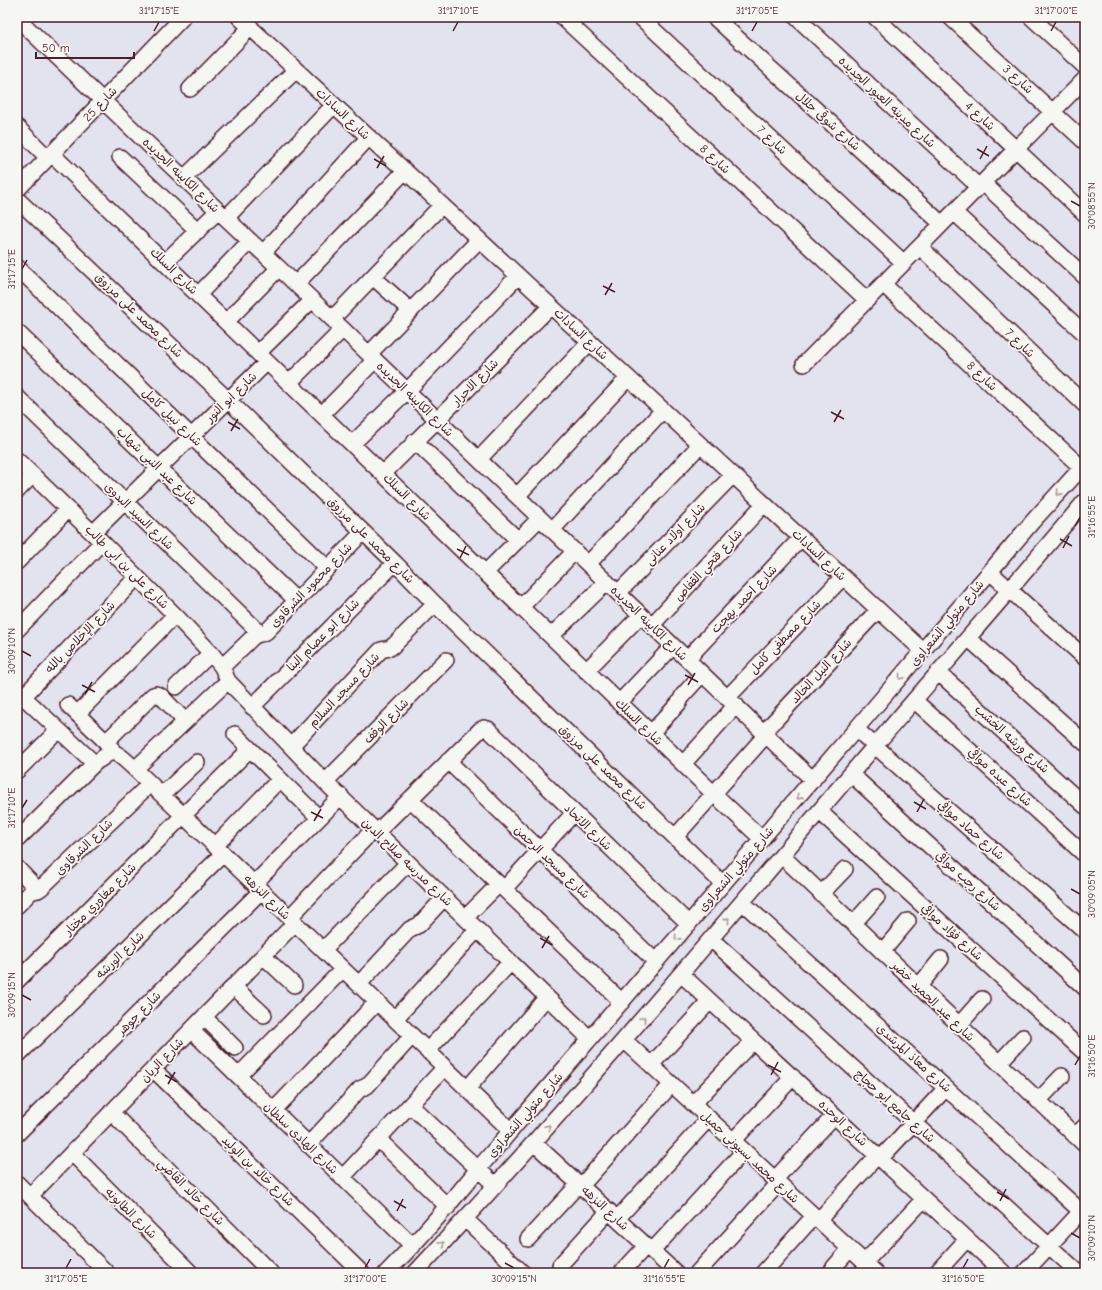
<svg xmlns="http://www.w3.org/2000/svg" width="1102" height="1290" viewBox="0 0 1102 1290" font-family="'Comic Neue','Playpen Sans Arabic',sans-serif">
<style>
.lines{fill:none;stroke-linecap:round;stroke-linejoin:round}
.street-casing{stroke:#4a1f2b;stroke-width:18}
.street{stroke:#f6f6f2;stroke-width:15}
.oneway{stroke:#a99598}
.ticks{fill:none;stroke:#4a1f2b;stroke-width:1.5}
.labels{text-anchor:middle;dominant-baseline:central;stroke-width:3.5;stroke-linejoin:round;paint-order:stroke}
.street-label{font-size:12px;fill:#4a1f2b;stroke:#f6f6f2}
.neatline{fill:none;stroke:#4a1f2b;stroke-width:1.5}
.ticks-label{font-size:10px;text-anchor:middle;fill:#4a1f2b}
</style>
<rect width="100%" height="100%" fill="#e3e3ef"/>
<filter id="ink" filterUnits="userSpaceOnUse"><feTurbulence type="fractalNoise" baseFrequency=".025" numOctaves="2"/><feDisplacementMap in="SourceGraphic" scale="8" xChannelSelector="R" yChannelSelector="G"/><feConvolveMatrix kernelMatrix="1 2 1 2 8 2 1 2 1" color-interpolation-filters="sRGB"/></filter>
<g filter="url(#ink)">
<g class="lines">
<g class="street-casing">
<path id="street" d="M18,17L17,18C104,102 191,186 279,268L813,780
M239,17L923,651
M562,17L867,300
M640,17L904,263
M714,17L942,224
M796,17L979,187
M875,17L1085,214
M950,17L1085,142
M1031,17L1085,67
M190,89L251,27
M17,127L48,158
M52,154L714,794L762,839
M120,157L198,231
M184,178L296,70
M983,183L1085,277
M17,190L183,17
M17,199L228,400L395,563L435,604L723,884
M954,212L1085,334
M226,218L334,105
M920,247L1085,405
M263,253L369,137
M165,262L218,211
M17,267L327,568
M373,277L411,311
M296,284L405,171
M883,284L1082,468
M198,295L250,241
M332,319L442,205
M226,322L279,268
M17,332L296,600
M258,353L312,300
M369,354L479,240
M804,364L1085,79
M289,383L343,329
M17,397L261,634
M322,414L375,360
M415,441L518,540
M352,444L407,391L518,276
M479,459L590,342
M17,460L102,542L175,615L211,653L222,667L228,681L325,782L590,1039
M383,474L551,306
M17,491L33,475
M517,496L628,378
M552,530L663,410
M93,533L267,362
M17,562L68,509
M588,564L700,445
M990,572L1085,658
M485,573L540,518
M618,593L733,475
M521,607L575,551
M652,625L764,504
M17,630L102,542
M551,636L607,582
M968,638L1085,743
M687,659L801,538
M222,667L254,636L266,632L363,532
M586,671L641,615
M938,672L1085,806
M176,687L211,653
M17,691L92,761C102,764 107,748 117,754C124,758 129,764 135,769L511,1131
M23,697L137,577
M727,698L843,577
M914,700L1085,855
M619,703L673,646
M68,705L106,742L112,749
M252,707L395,563
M77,714L175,615
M856,729L1085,931
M764,732L878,610
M651,733L679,703L683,695L702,674
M235,734L319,818
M106,742L153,695L156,694L161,696L185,721
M291,746L381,650L390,648L394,645L435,604
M448,761L656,962
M683,764L736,705
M135,769L228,681
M17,771L58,730
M851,774L1085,988
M325,782L446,660
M162,795L197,762
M410,799L622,1002
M819,811L1085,1053
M377,832L480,730L484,728L488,729L689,924
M675,837L766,735
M17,840L96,762
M215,846L280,779
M782,856L1085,1145
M17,868L38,890
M254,884L341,796
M504,889L574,813
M821,894L845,869
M742,902L1085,1215
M17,906L32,891L38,890L41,888L150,784
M289,918L374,829
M465,918L499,884
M853,924L877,897
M711,939L1079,1273
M323,950L408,863
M882,952L908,921
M263,956L294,985
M681,974L1004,1273
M17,981L250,749
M359,984L410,929L419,925L444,898
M233,986L264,1015
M919,986L941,959
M204,1017L235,1048
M395,1019L477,930
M959,1025L982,999
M191,1030L413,1246
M624,1040L876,1273
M427,1051L511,962
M17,1056L223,854
M999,1063L1023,1037
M651,1065L710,1001
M153,1069L362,1273
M238,1076L343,969
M467,1089L547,997
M1038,1101L1062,1076
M693,1104L753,1041
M410,1105L495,1185
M273,1111L377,1002
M111,1112L271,1273
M17,1134L261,891
M1075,1136L1085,1126
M378,1139L448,1207
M733,1141L793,1077
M534,1143L676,1273
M308,1145L360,1089L367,1086L412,1036
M72,1153L191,1273
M880,1159L946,1088
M342,1178L445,1067
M775,1179L834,1116
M17,1183L107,1273
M581,1186L672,1084
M30,1196L295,923
M465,1219L523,1273
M617,1219L709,1118
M819,1220L877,1156
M528,1239L579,1184
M652,1251L744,1151
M864,1263L924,1199
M560,1265L609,1211
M386,1273C419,1240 449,1205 478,1169L856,729L1033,521L1085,464
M415,1273C555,1123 688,966 821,809C908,706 998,605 1085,501
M621,1273L646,1246
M697,1273L779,1183
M763,1273L814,1216
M831,1273L834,1267L850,1249
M936,1273L967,1239
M1024,1273L1085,1207"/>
</g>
<use href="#street" class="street"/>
</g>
<defs><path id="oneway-chevron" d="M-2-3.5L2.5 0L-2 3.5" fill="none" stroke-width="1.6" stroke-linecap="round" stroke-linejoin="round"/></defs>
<g class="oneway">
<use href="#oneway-chevron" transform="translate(1059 493) rotate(132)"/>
<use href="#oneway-chevron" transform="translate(901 677) rotate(130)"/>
<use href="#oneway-chevron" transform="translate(799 797) rotate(131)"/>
<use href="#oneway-chevron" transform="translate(727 920) rotate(-50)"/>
<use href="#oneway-chevron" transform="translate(677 938) rotate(131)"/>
<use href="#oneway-chevron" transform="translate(643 1019) rotate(-50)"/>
<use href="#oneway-chevron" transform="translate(548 1127) rotate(-49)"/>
<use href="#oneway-chevron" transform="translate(442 1244) rotate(-47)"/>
</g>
</g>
<path class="ticks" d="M154,31L159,22M453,31L458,22M752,31L757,22M1051,31L1056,22M977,149L989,156M374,159L386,166M980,159L987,146M377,168L384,156M1071,201L1080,206M22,269L27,260M603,286L615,292M605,295L612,283M831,412L844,419M228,422L240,429M834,422L841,410M231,431L238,419M1075,526L1080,517M1060,539L1072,546M1063,548L1069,536M457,549L469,555M460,558L466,546M22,651L31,656M685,675L698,682M82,685L95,692M688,685L695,673M85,694L92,682M914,802L926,809M22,808L27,800M311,812L323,818M917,812L924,799M314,821L321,809M1071,889L1080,894M540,938L552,945M542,948L549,936M22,995L31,1000M768,1065L781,1072M1075,1065L1080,1056M165,1075L177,1082M771,1075L778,1062M168,1084L175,1072M997,1192L1009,1199M394,1201L406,1208M1000,1201L1006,1189M397,1211L403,1199M1071,1233L1080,1238M505,1263L514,1268M66,1268L71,1259M365,1268L370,1259M664,1268L669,1259M963,1268L968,1259"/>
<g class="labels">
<g class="street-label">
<text transform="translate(1018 79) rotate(43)">شارع 3</text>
<text transform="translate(887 102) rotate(43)">شارع مدينه العبور الجديده</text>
<text transform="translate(100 104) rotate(-46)">شارع 25</text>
<text transform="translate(343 114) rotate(43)">شارع السادات</text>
<text transform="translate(980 116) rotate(43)">شارع 4</text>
<text transform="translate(828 121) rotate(42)">شارع شوقى جلال</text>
<text transform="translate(772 140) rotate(43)">شارع 7</text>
<text transform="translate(715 159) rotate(43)">شارع 8</text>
<text transform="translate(181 175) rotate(44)">شارع الكابينه الجديده</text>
<text transform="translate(174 271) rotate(44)">شارع السلك</text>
<text transform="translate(139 315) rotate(44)">شارع محمد على مرزوق</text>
<text transform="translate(581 334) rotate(43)">شارع السادات</text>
<text transform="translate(1020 343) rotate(44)">شارع 7</text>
<text transform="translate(982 376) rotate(43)">شارع 8</text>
<text transform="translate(475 382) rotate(-45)">شارع الاحرار</text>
<text transform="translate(231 397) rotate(-44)">شارع ابو النور</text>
<text transform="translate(415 399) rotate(44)">شارع الكابينه الجديده</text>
<text transform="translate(172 417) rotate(44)">شارع نبيل كامل</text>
<text transform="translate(157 466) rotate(44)">شارع عبد النبى شهاب</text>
<text transform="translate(407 497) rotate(44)">شارع السلك</text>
<text transform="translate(139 516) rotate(44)">شارع السيد البدوى</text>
<text transform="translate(675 534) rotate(-46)">شارع اولاد عنانى</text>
<text transform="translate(371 540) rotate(45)">شارع محمد على مرزوق</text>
<text transform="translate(819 555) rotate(43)">شارع السادات</text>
<text transform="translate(708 565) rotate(-47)">شارع فتحي القفاص</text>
<text transform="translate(127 567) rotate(45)">شارع على بن ابى طالب</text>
<text transform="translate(311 585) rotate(-46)">شارع محمود الشرقاوى</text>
<text transform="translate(744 599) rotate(-46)">شارع احمد بهجت</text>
<text transform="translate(649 623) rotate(44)">شارع الكابينه الجديده</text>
<text transform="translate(947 623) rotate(-50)">شارع متولي الشعراوى</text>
<text transform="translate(323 635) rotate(-45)">شارع ابو عصام البنا</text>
<text transform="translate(80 637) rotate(-46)">شارع الإخلاص بالله</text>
<text transform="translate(785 637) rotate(-46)">شارع مصطفى كامل</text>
<text transform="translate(821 671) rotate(-47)">شارع النيل الخالد</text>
<text transform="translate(344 690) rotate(-47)">شارع مسجد السلام</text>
<text transform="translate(386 721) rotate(-45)">شارع الوقف</text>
<text transform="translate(639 722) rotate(44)">شارع السلك</text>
<text transform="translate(1012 739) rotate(42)">شارع ورشه الخشب</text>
<text transform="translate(603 767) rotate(44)">شارع محمد على مرزوق</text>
<text transform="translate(1000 777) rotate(42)">شارع عبده موافي</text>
<text transform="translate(588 827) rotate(44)">شارع الاتحاد</text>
<text transform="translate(971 830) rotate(41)">شارع حماد موافي</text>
<text transform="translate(84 847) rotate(-44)">شارع الشرقاوى</text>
<text transform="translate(407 862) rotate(44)">شارع مدرسه صلاح الدين</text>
<text transform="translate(552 862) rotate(44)">شارع مسجد الرحمن</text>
<text transform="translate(736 869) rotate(-49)">شارع متولي الشعراوى</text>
<text transform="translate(968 881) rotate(42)">شارع رجب موافي</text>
<text transform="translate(267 897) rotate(44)">شارع النزهه</text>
<text transform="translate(100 899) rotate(-45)">شارع مغاوري مختار</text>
<text transform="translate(952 932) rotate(42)">شارع فؤاد موافي</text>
<text transform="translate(120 955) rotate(-44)">شارع الورشه</text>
<text transform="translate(933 1001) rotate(44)">شارع عبد الحميد خضر</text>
<text transform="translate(139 1013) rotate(-45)">شارع جوهر</text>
<text transform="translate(914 1058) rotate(42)">شارع معاذ المرشدى</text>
<text transform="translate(162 1060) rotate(-46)">شارع الريان</text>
<text transform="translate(895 1106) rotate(42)">شارع جامع ابو حجاج</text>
<text transform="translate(525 1115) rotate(-49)">شارع متولي الشعراوى</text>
<text transform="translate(843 1123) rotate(43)">شارع الوحده</text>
<text transform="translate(301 1138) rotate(44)">شارع الهادى سلطان</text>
<text transform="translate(750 1157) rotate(43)">شارع محمد بسيونى جميل</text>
<text transform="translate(258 1171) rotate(44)">شارع خالد بن الوليد</text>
<text transform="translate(191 1192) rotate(45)">شارع خالد القاضي</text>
<text transform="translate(605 1208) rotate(43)">شارع النزهه</text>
<text transform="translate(131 1213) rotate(45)">شارع الطابونه</text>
</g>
</g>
<rect width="1102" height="1290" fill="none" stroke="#f6f6f2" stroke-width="44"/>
<path d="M36 52v6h98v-6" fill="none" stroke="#4a1f2b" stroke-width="2"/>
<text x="42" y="52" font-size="12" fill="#4a1f2b" stroke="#f6f6f2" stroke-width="3" paint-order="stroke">50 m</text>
<rect x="22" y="22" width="1058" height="1246" class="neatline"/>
<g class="ticks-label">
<text x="159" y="14">31°17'15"E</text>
<text x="458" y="14">31°17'10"E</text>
<text x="757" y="14">31°17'05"E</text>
<text x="1056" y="14">31°17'00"E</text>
<text transform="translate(1091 206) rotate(-90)" y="4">30°08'55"N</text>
<text transform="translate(11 269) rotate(-90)" y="4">31°17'15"E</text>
<text transform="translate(1091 517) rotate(-90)" y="4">31°16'55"E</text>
<text transform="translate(11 651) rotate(-90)" y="4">30°09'10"N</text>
<text transform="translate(11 808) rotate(-90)" y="4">31°17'10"E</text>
<text transform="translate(1091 894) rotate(-90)" y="4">30°09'05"N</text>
<text transform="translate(11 995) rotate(-90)" y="4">30°09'15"N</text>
<text transform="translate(1091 1056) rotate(-90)" y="4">31°16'50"E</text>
<text transform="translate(1091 1238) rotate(-90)" y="4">30°09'10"N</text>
<text x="66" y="1282">31°17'05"E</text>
<text x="365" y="1282">31°17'00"E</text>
<text x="514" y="1282">30°09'15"N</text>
<text x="664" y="1282">31°16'55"E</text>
<text x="963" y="1282">31°16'50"E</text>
</g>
</svg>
